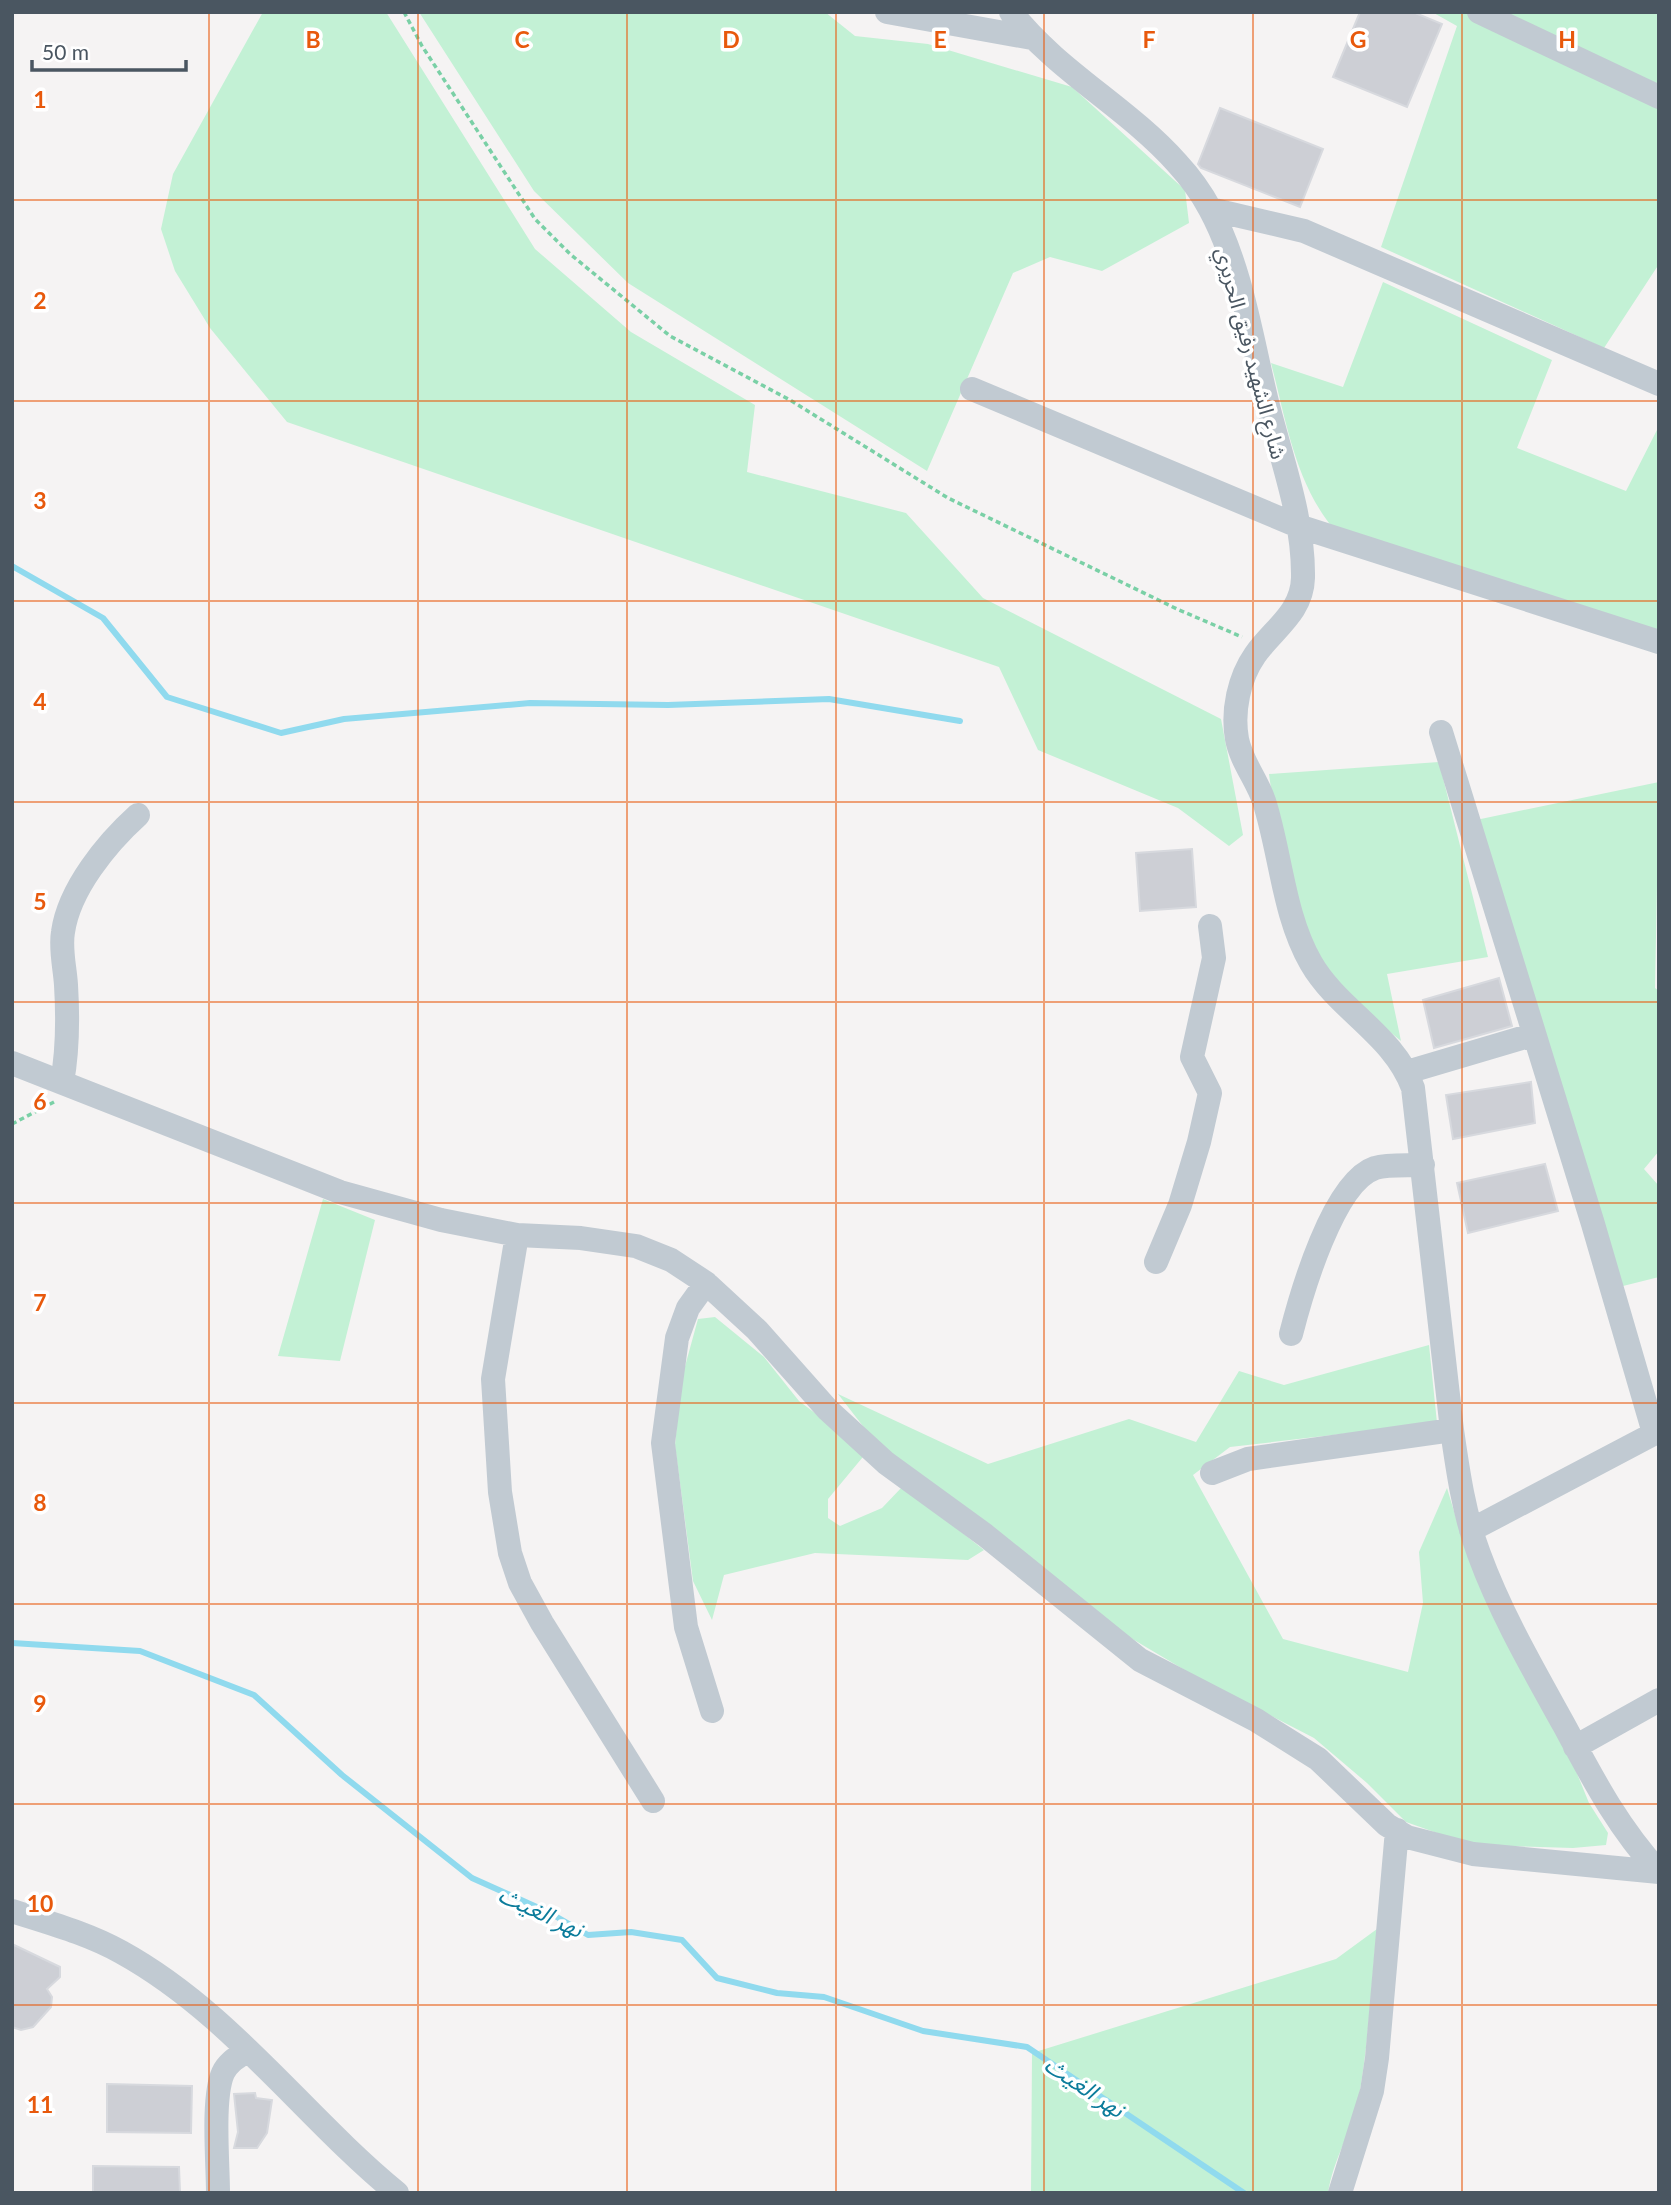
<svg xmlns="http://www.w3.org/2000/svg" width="1671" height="2205" viewBox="0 0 1671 2205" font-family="Lato,'Noto Sans Arabic',sans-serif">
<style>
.green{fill:#c3f1d5}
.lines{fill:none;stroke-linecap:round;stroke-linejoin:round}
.stream{stroke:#90daee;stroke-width:6}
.building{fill:#cdcfd5;stroke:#d7d9de;stroke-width:2}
.path{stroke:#7ad0a6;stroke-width:3.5;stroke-dasharray:5 3.5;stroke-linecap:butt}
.minor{stroke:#c1cad2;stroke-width:24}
.grid{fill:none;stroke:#e8590c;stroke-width:2;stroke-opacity:0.55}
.labels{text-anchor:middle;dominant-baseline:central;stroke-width:7;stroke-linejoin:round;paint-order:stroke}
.street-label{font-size:21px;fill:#4a5661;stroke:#fff}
.water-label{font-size:23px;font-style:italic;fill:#0c7c9b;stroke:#fff}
.grid-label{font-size:23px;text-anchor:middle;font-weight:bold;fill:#e8590c;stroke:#fff;stroke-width:7;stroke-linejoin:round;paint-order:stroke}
</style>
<rect width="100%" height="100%" fill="#f5f3f3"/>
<path class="green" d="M263,12H386L535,249L631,332L755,405L747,472L906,513L983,598L1221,719L1243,835L1229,846L1178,808L1038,750L999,667L287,422L210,328L175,271L161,229L173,174Z
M419,12H825L855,36L928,44L1072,87L1185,190L1189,223L1102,271L1050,257L1013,273L927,471L628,283L534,191Z
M1432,12H1659V264L1604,348L1381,247L1457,26Z
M1383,282L1552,360L1517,448L1626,491L1659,426V631L1333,528C1295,482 1286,420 1271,363L1343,387Z
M1439,762L1488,957L1387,974L1401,1041C1377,1020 1342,998 1326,971C1299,925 1276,827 1269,774Z
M1659,782L1655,988L1659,991V1151L1644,1169L1659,1186V1277L1619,1287L1476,820Z
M323,1199L375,1220L340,1361L278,1356Z
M715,1317L764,1357L799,1401L867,1452L828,1499V1518L840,1526L882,1508L903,1486L984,1550L968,1560L815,1553L724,1575L712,1620L693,1581L675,1445L681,1381L698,1319Z
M1429,1345L1437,1423L1230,1447L1193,1475L1283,1639L1408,1672L1423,1603L1419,1552L1447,1488L1466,1551L1563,1739L1589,1803L1608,1833L1606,1845L1573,1848L1471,1845L1406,1822L1367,1783L1314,1738L1198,1678L1109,1625L873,1439L838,1394L988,1464L1129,1419L1196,1442L1239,1371L1284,1385Z
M1377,1929C1371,1984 1369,2041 1359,2096C1353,2130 1333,2159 1328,2193H1031L1032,2053L1336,1959Z"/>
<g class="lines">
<path class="stream" d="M12,566L103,618L167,697L281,733L344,719L530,703L668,705L829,699L960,721
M12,1643L140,1651L254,1695L342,1775L472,1878L550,1913L588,1935L631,1932L682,1940L717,1978L777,1993L824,1997L923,2031L1027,2047L1244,2193"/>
</g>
<path class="building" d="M1360,12H1413L1442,24L1407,107L1333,77Z
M1220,108L1323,149L1300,207L1201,168L1198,164Z
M1192,849L1196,907L1140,911L1136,853Z
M1499,978L1512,1026L1434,1048L1423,1000Z
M1531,1082L1535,1123L1453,1139L1446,1095Z
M1545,1164L1558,1211L1468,1233L1457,1183Z
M12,1944L60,1967V1977L47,1989L52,1997L51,2007L33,2027L21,2030L12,2027Z
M107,2084L192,2086L191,2133L107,2132Z
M255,2093L256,2098L272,2100L267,2133L257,2148H234L238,2132L234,2094Z
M93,2166L179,2167L180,2193H93Z"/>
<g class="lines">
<path class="path" d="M404,12L422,46L535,219L570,254L670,336L790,400L948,498L1177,609L1242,637
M12,1124L54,1102"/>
<path class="minor" d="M887,12L1032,38
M1011,12C1058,72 1127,107 1177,163C1189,176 1202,194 1210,209C1242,268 1252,342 1268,406C1282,461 1304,520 1303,578C1302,613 1273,629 1255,655C1239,678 1232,711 1237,739C1241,761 1257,780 1264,801C1281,854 1283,914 1311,963C1338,1010 1394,1035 1413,1088L1452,1430C1458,1472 1464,1514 1479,1554C1501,1614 1533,1669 1564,1725C1593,1779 1617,1826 1659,1872
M1479,12L1659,97
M1210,209L1304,231L1659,384
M972,389L1298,526L1659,642
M1441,732L1593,1224L1654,1433
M12,1063L340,1192L441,1220L517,1235L581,1238L636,1246L671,1260L706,1283L757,1330L828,1410L886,1463L985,1535L1140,1660L1256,1720L1318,1759L1387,1825L1407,1837L1473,1854L1659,1872
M1407,1072L1532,1035
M62,1082C68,1050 68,1018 66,985C65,968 60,949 63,932C69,889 107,843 138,815
M517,1235L493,1379L500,1492L510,1553L520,1583L542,1623L653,1801
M1156,1262L1180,1205L1199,1142L1210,1093L1192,1057L1214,958L1210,926
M706,1283L688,1308L677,1338L663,1443L686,1627L712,1711
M1291,1334C1301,1295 1333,1182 1375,1168C1389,1164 1409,1166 1423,1165
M1212,1473L1248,1459L1452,1430
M1471,1530L1659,1431
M1575,1747L1659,1700
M12,1911C49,1923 87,1933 121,1952C230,2012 303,2116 397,2193
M218,2193C218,2163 212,2098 223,2073C228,2062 238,2057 247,2051
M1340,2193L1372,2091L1377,2058L1397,1830"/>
</g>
<path class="grid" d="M209,12V2193M418,12V2193M627,12V2193M836,12V2193M1044,12V2193M1253,12V2193M1462,12V2193M12,200H1659M12,401H1659M12,601H1659M12,802H1659M12,1002H1659M12,1203H1659M12,1403H1659M12,1604H1659M12,1804H1659M12,2005H1659"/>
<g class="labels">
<g class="street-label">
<text transform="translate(1252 353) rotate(75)">شارع الشهيد رفيق الحريري</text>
</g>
<g class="water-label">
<text transform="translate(541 1911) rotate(25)">نهر الغيث</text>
<text transform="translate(1085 2086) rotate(34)">نهر الغيث</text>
</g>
</g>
<g class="grid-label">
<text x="313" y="48">B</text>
<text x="522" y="48">C</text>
<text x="731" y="48">D</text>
<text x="940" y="48">E</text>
<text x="1149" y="48">F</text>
<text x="1358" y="48">G</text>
<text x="1567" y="48">H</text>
<text x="40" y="108">1</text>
<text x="40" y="309">2</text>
<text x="40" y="509">3</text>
<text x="40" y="710">4</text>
<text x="40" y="910">5</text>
<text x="40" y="1110">6</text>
<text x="40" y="1311">7</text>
<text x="40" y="1511">8</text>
<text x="40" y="1712">9</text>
<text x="40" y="1912">10</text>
<text x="40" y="2113">11</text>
</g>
<rect width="1671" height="2205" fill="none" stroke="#4a5661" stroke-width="28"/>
<path d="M32 60v10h154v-10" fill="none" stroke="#4a5661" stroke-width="3.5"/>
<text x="42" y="60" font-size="21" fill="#4a5661" stroke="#ffffff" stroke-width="5" paint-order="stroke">50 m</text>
</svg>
